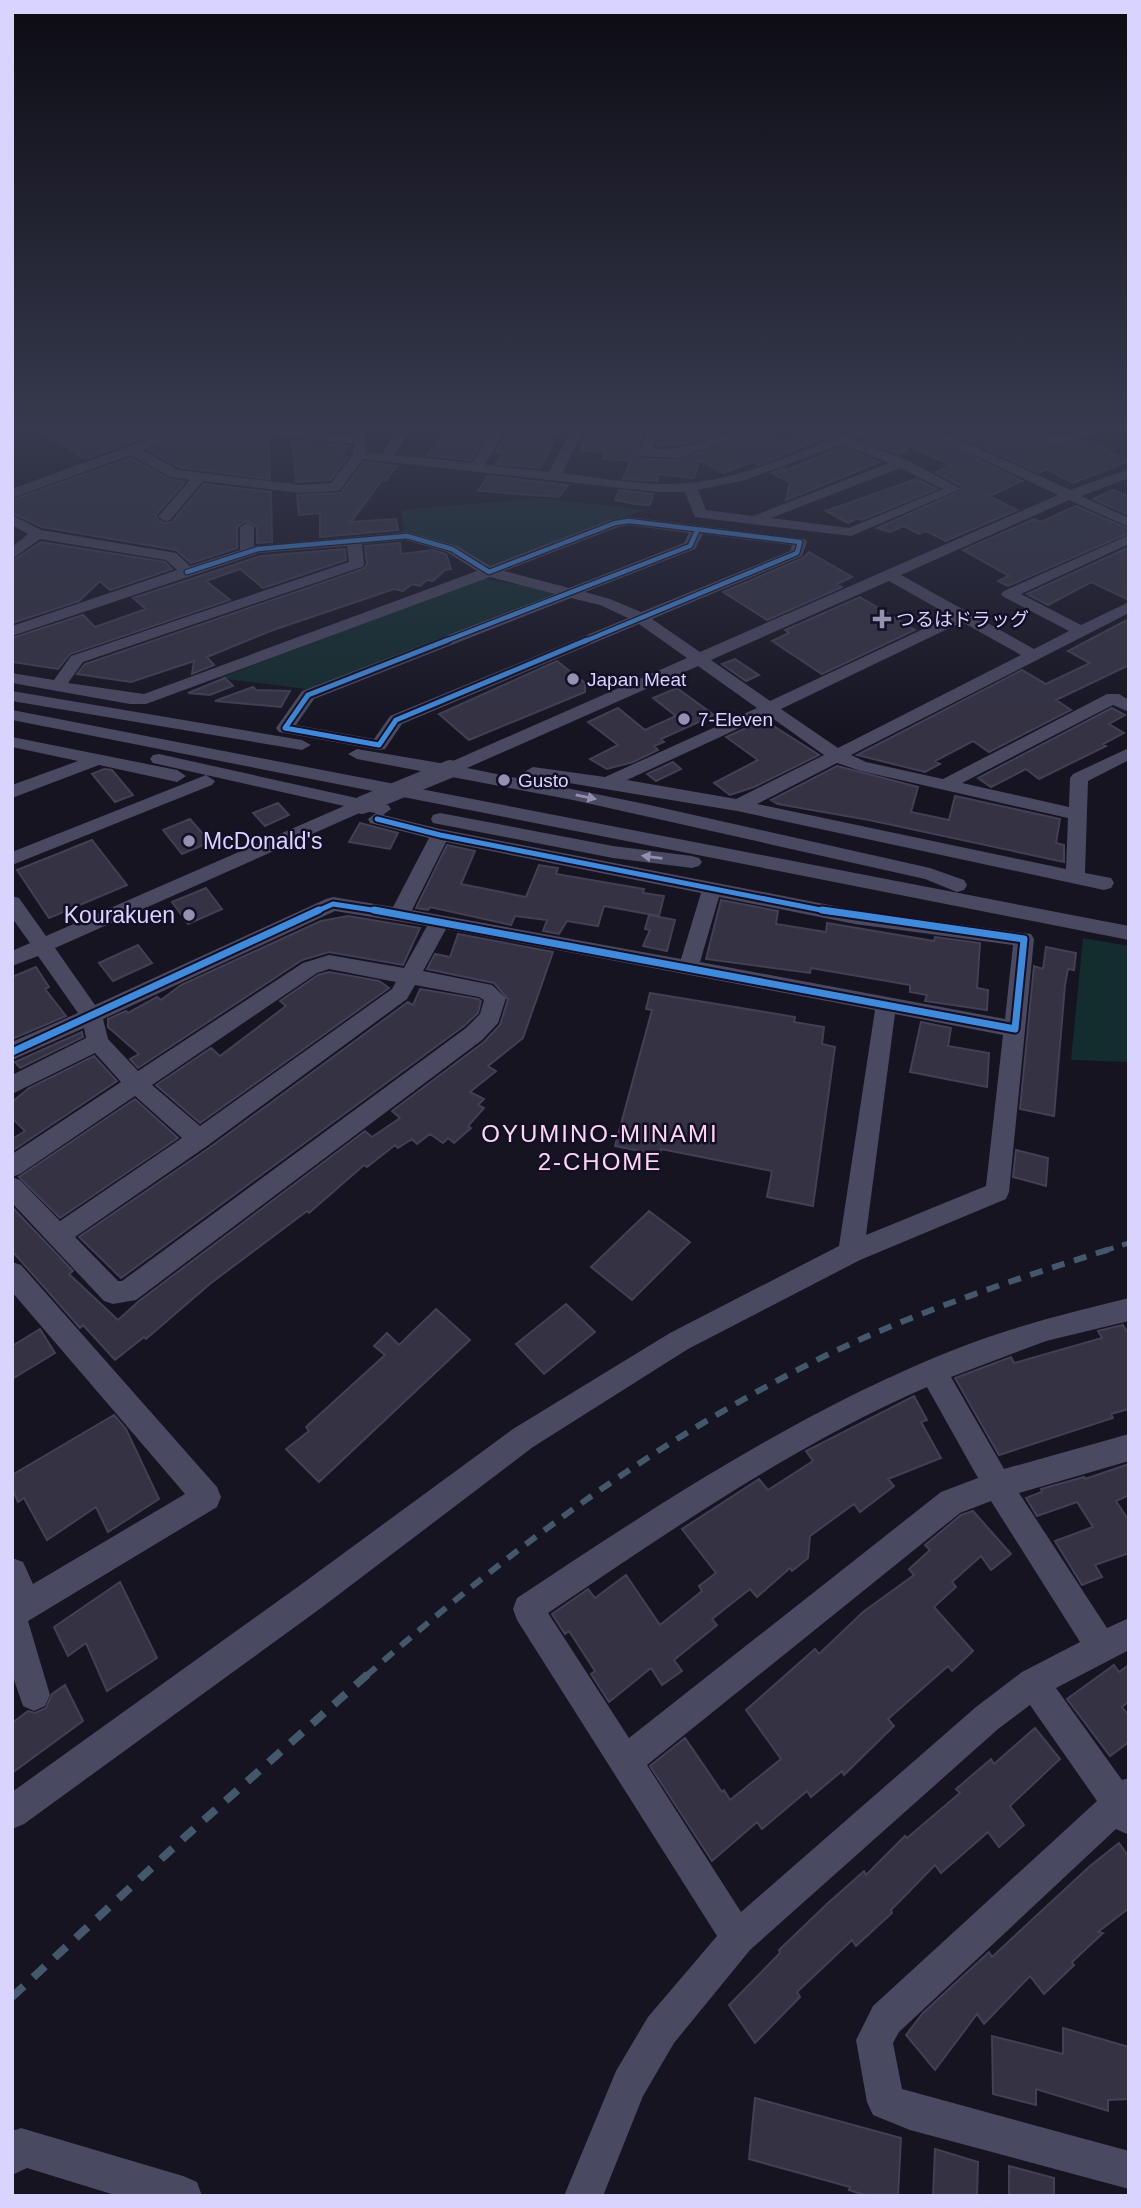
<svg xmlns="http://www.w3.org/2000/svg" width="1141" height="2208" viewBox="0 0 1141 2208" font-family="Arial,'Noto Sans JP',sans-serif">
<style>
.green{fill:#132c2d}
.building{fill:#343243;stroke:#433f54;stroke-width:2}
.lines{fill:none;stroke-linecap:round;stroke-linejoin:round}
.minor{fill:#4a4962;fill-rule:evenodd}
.rail-far2{stroke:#43596b;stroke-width:5;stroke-dasharray:10 9;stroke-linecap:butt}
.rail-far1{stroke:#43596b;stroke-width:6;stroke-dasharray:13 10;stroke-linecap:butt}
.rail{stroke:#43596b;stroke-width:8;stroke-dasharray:16 13;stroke-linecap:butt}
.minor-bridge{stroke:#4a4962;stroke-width:18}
.cycleway-far2-casing{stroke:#130f26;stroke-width:7}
.cycleway-far1-casing{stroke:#130f26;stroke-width:9}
.cycleway-casing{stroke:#130f26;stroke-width:11}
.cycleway-far2{stroke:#408adc;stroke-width:4.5}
.cycleway-far1{stroke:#408adc;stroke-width:5}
.cycleway{stroke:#408adc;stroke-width:7}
.oneway{fill:#928eb0}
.poi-dot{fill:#9591b1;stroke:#130f26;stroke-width:2.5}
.labels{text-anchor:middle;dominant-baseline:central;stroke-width:5;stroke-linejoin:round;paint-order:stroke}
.far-poi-label{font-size:19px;fill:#d9d4ff;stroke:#130f26;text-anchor:start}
.poi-label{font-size:23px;fill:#d9d4ff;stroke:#130f26;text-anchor:start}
.neighbourhood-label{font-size:24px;letter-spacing:2px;fill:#ffd6f0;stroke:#130f26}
</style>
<rect width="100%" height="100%" fill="#161421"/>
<path class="green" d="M542,498L644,510L486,567L404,534L401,510Z
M484,578L564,594L314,690L219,678Z
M1083,938L1129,946V1062L1071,1060Z"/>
<path class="building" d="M30,426H177L85,459Z
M205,426H215L234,435L269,437L270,479L179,467L148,450Z
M455,426H493L471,460L427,456L445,431L451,432Z
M617,426H646L636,452L640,459L679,460L763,431L779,440L807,434L821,439L759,465L752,462L723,473L700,460L694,478L659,474L657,481L623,479L630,461L603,459L605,452L580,450L586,435L612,437Z
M663,426H729L734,429L683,444L657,446Z
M888,426H911L1022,481L989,496L1017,510L946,541L926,531L919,534L904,526L890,532L877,528L963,490L962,487L935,472L952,466L911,447L898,454L860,440Z
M937,426H1008L1056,449L1084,439L1129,461L1073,483L1046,469L1039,473Z
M510,428L553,433L549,440L554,441L541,468L496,464L504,451L495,454Z
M292,440L349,446L342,454L348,457L330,480L296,482Z
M842,447L880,462L786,500L790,482L772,473L786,467L779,473Z
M131,458L169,479L185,482L156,515L157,519L164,523L172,522L204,484L271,492L272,542L257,543V527L246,521L237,527V548L191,563L176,550L42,527L12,513V500Z
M364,462L397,466L386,480H382L351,522L396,519L398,530L320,537V513L299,515L297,495L341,493Z
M488,476L568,485L559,497L478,491Z
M916,479L937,489L862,520L858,518L848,523L826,511Z
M619,490L653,494L650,505L635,504L615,500Z
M1113,490L1129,497V515L1093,499Z
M1076,506L1129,529V533L1008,586L998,581L1009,576L963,550L1034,519L1041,522Z
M41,542L165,562L172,569L110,590L100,581L79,601L12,623V561Z
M400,543L401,554L433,550L446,554L451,569L445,570L433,581L427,580L420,586L412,584L403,591L394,589L273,630L207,657L214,665L192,674L194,661L131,682L77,674L85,664L363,569L367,564L365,546Z
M1129,547V600L1091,582L1048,605L1027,594Z
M345,549L346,560L263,588L240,569L206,581L230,600L70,654L58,669L12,662V638L83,615L95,627L146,609L133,598L261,556Z
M809,552L852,577L837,584L842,587L767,620L723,592L803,558Z
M860,597L915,630L822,674L772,641L789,633L785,630Z
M1129,619V665L1056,700L1071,710L989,752L973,741L935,761L940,764L925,772L857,755L1022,670L1046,684L1090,663L1068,651Z
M735,659L759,675L746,681L722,664Z
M557,661L585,683V692L469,740L439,714Z
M225,678L233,686L210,695L188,693Z
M253,687L256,690L290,691L281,707L215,701Z
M677,688L714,715L661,739L664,742L654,746L658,750L633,762L607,769L590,759L618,745L588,722L618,708L645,730L676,716L653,698Z
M1112,708L1125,715L1109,724L1124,733L1103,744L1106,746L1039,779L1026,769L991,787L978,778Z
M764,720L819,755L754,787L730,795L714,783L758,760L726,737Z
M673,762L681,769L656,781L647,774Z
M837,766L918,787L911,812L949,820L955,796L1060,819L1056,843L1064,845V862L869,820L778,804L771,800Z
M104,769L112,770L133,795L115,802L92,774Z
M278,803L289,815L265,826L253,813Z
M190,819L210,842L182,854L163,830Z
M360,823L398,833L390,849L349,842Z
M92,840L127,885L49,918L17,870Z
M447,845L475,851L461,884L526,897L539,865L558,868L556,874L644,889L643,893L664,896L659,916L604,906L598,926L567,921L559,934L543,931L547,920L515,916L511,925L430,907L428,910L416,908Z
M206,888L222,909L188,924L172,902Z
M721,900L778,911L776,924L826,932L827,923L934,941L935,937L980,943L977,988L988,990L987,1010L925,1001L927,995L910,992V985L811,968L810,973L706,959Z
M649,915L675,920L667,951L643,946L650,930L645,929Z
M348,916L420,928L403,965L329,952L302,960L138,1068L130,1059L139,1054L108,1027V1019L126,1011L128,1013L157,997L161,1000L181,985L321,921Z
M458,934L553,952L523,1038L488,1066L496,1071L470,1092L484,1099L478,1105L484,1108L468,1126L471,1128L454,1143L448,1138L443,1143L430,1134L417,1144L412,1139L398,1148L395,1145L367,1167L364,1165L309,1213L307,1211L211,1283L146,1339L144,1337L115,1360L83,1325L80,1328L75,1322L12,1251V1207L73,1271L69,1274L118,1320L139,1301L365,1131L372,1137L400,1118L392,1111L484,1042L500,1025L508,999L494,983L427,969L435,954L450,957Z
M138,945L152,963L113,981L99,963Z
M1046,947L1076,953L1074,970L1068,969L1065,985L1054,1116L1020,1109L1034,966L1043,969Z
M36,967L49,987L45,989L66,1016L12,1039V977Z
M329,972L379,981L389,988L200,1123L156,1085L211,1048L220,1056L286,1006L280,1001L318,975Z
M420,989L478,999L481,1001L478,1013L464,1026L121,1278L79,1237L209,1148L408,1002L413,1005Z
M650,993L795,1017L794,1022L824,1027L822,1044L835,1047L813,1206L767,1197L772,1171L661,1149L660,1155L615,1146L652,1010L646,1009Z
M921,1022L951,1028L948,1046L989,1053L987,1087L910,1072Z
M82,1032L83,1037L20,1068L15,1062Z
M94,1056L117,1081L12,1151V1139L25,1131L12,1118V1102L29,1088Z
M135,1099L178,1138L60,1218L19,1177Z
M1016,1150L1048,1158L1046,1186L1013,1177Z
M649,1211L690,1242L632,1300L591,1267Z
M566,1304L595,1332L544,1374L516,1344Z
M436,1309L470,1340L319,1482L286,1449L309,1431L306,1427L385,1355L374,1346L387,1333L399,1345Z
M1123,1325L1129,1335V1409L1111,1414L1113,1418L999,1455L955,1378L1011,1357L1014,1363L1102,1338L1098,1331Z
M40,1329L55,1353L12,1379V1346Z
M914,1396L927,1420L921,1422L941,1458L888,1479L894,1486L860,1512L854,1504L810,1536L808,1558L792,1571L790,1568L757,1597L750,1589L712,1619L717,1625L674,1660L682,1671L662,1685L651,1668L609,1702L591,1674L595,1671L569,1631L565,1634L552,1614L588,1589L595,1598L626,1575L660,1625L702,1591L699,1586L716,1573L682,1529L759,1479L768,1490L813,1461L806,1451Z
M114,1415L126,1429L159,1499L108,1532L96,1507L47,1540L24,1498L18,1502L12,1488V1475Z
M1129,1464V1495L1116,1501L1129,1521V1553L1095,1565L1102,1577L1082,1585L1055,1541L1093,1527L1077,1502L1037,1516L1026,1498L1042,1492L1041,1489L1084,1477L1085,1479Z
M973,1511L1011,1554L991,1570L981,1556L952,1582L956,1587L934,1607L973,1651L952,1671L948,1666L888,1719L894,1726L844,1775L842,1771L811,1797L807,1791L762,1829L757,1822L712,1861L650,1766L685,1738L722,1792L724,1790L730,1800L781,1759L746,1710L815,1649L819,1654L863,1612L914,1575L909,1569L930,1550L925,1545L961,1515Z
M120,1582L157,1658L107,1691L86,1643L68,1656L54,1627Z
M1114,1665L1119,1672L1129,1665V1701L1122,1707L1129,1716V1742L1110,1756L1067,1699Z
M65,1685L83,1721L12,1773V1723L28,1711L35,1713L46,1708L52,1694Z
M1035,1728L1060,1759L1010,1806L1024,1825L999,1847L988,1832L941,1873L935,1865L891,1910L892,1913L856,1946L852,1940L797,1992L800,1997L755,2043L729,2005L780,1953L779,1950L827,1904L864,1871L866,1875L905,1836L907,1838L960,1793L956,1789L991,1759L994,1764Z
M1119,1843L1129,1857V1908L1098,1932L1103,1933L1072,1962L1074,1965L1044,1994L1030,1976L984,2024L977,2014L935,2070L906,2035L923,2013L989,1952L992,1957L1090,1866Z
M1063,2028L1129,2047V2099L1108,2100V2111L1036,2089V2105L993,2094L992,2036L1063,2054Z
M755,2098L901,2138L898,2196H868L849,2190L850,2187L749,2159Z
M935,2149L978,2162L977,2196H933Z
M1009,2166L1054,2178V2196H1009Z"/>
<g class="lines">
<path class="minor" d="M185,426H203L142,450L178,470L301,485L331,483L353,455L354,444L225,430L219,426H260L354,437V426H366L367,452L382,454L400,426H412L394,455L472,463L496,426H508L485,465L549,472L574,426H586L562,473C602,478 645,487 686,483C736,479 784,459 830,440L794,426H814L841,435L865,426H883L853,440L907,460L961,489L851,536L695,517L685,492H657L363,459L340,490L335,491L301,493L203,481L170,520L165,521L158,517L190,480L170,477L131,455L12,498V489ZM842,444L889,463L753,516L706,510L698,490L745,480ZM900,468L943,489L849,528L771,518Z
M649,426H661L653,449C697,451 728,426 770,426L678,458L640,456L638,453Z
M913,426H930L1070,490L1129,469V478L1081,496L1129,518V527L1069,500L901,575L1034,649L1069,631L1004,597L1001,594L1004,591L1129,535V544L1021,594L1081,625L1129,602V613L851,755L866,762L943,779L1107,694H1119L1129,700V712L1113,705L962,783L1069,807L1070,778L1073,774L1129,748V760L1088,781L1085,873L1111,878L1114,883L1111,888L1104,890L737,811L533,777L524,772L533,767L605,777L757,708L698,666L467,768L645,804L930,868L964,880L967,885L964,890L957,892L925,879L573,800L357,759L348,754L357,749L446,764L687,658L639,624L402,724L385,749L379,750L279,732L276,728L302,691L555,594L490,577L146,704H130L12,683V673L54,680L71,656L349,562L347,546L260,553L12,636V626L177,570L166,560L40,539L12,559V547L28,534L12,525V515L41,530L176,553L190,566L240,550V527L247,523L254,527V546L407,532L457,546L490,566L610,520L629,517L805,539L807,542L802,556L652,619L700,652L1058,495ZM629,525L689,533L684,543L569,588L504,571L618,527ZM703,534L792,545L790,551L641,612L610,599L585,592L695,549ZM406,540L447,552L477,571L144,694L68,683L83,662L362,567L364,564L362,544ZM889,581L951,616L770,701L711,660ZM571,598L600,605L628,618L390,716L374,739L296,725L314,699ZM962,622L1021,655L838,748L781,709ZM768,715L824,755L736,799L627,780ZM837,763L861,771L1068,818L1066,869L757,804Z
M1011,426H1028L1057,438L1092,426H1110L1057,447Z
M12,691L302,740L311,745L302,750L12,701Z
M12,710L1129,926V940L12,720Z
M12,737L177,770L186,776L177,782L99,765L12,798V785L78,761L12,747Z
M159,754L388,805L391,809L383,815L440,829L855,910L1031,934L1034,939L1009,1192L1006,1199L860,1260L688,1349L533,1447L321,1608L24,1824L12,1829V1792L299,1586L513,1429L670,1333L839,1246L875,1010L446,929L423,971L492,985L506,998L498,1023L482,1040L136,1300L113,1304L104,1301L12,1203V1177L20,1180L60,1221L182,1138L135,1096L20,1174L12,1177V1154L121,1082L95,1053L12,1094V1075L86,1038L84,1028L12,1060V1042L78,1013L38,956L12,966V951L30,943L12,918V896L19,898L46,936L344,806L153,763L150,759L153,755ZM364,811L376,813L368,819L370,823L429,838L393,907L333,897L326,899L95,1005L55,948ZM446,842L701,893L681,959L412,910ZM719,897L855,924L1013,945L1005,1019L700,962ZM335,911L427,926L404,968L329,955L303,963L138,1071L108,1039L103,1019ZM329,969L396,982L392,989L200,1126L152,1085L317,973ZM415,985L479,997L484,1000L480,1014L466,1028L122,1281H118L75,1237L207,1146L407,999ZM895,1014L1003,1035L986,1186L866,1235Z
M206,775L215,781L212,785L12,865V852Z
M440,813L613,846L692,856L699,858L702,862L699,866L692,868L613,858L433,823L431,819L433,815Z
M12,1262L21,1265L217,1487L221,1497L217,1507L28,1621L50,1695L45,1706L34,1711L23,1706L12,1674V1558L23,1562L33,1584L185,1494L12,1292Z
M1129,1298V1321L1046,1341L951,1377L1004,1469L1129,1434V1461L1019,1493L1107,1628L1129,1618V1650L1056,1688L1122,1780L1129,1778V1835L1116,1829L899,2032L893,2043L902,2089L1129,2151V2189L910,2130L873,2115L867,2102L856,2040L873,2006L1097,1801L1030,1705L998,1729L750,1950L674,2043L643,2096L603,2196H564L616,2071L648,2017L717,1936L517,1620L513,1609L517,1598C659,1504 802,1409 961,1347C1015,1326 1072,1312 1129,1298ZM927,1387L978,1478L941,1492L629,1738L548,1613C670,1531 792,1446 927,1387ZM991,1501L1080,1642L1022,1672L976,1707L741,1912L647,1765L960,1513Z
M21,2128L183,2176L197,2182L202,2196H118L27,2168L12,2175V2131Z"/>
<path class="rail-far2" d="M1104,1251L1129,1243"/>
<path class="rail-far1" d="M366,1676C512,1548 656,1439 831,1353C921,1310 1016,1279 1110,1249"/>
<path class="rail" d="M12,1997L186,1836L368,1674"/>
<path class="minor-bridge" d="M362,805L450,769"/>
<g class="cycleway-far2-casing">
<path id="cycleway-far2" d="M187,572L258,549L407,536L452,549L489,572L615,523L629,521L800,542L797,553L583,642
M443,642L690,546L697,531"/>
</g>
<g class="cycleway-far1-casing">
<path id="cycleway-far1" d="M448,640L308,695L285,728L379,745L396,720L587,640
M377,819L440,835L831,912
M315,912L333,904L385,912"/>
</g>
<g class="cycleway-casing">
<path id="cycleway" d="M374,910L1015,1029L1024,939L822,910
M12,1052L319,910"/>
</g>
<use href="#cycleway-far2" class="cycleway-far2"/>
<use href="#cycleway-far1" class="cycleway-far1"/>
<use href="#cycleway" class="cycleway"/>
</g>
<defs><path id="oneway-solid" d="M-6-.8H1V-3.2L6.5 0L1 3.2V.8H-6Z" transform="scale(1.75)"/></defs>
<g class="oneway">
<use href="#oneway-solid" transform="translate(586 797) rotate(12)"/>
<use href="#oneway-solid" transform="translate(652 857) rotate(-173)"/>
</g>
<linearGradient id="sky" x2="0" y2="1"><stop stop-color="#0c0b12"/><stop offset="0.58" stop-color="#363a4e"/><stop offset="1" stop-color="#363a4e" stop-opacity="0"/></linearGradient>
<rect width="1141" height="735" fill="url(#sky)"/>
<g class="poi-dot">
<path d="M878.5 608.5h7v7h7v7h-7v7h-7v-7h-7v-7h7z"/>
<circle cx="573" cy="679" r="7"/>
<circle cx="684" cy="719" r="7"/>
<circle cx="504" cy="780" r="7"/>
<circle cx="189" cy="841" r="7"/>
<circle cx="189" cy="915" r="7"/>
</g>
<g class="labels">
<g class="far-poi-label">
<text x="896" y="619">つるはドラッグ</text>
<text x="587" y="679">Japan Meat</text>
<text x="698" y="719">7-Eleven</text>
<text x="518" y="780">Gusto</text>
</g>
<g class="poi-label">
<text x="203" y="841">McDonald's</text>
<text x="175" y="915" text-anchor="end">Kourakuen</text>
</g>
<g class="neighbourhood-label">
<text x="600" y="1133">OYUMINO-MINAMI<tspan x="600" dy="28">2-CHOME</tspan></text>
</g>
</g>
<rect width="1141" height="2208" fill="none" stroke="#d9d4ff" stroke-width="28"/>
</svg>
